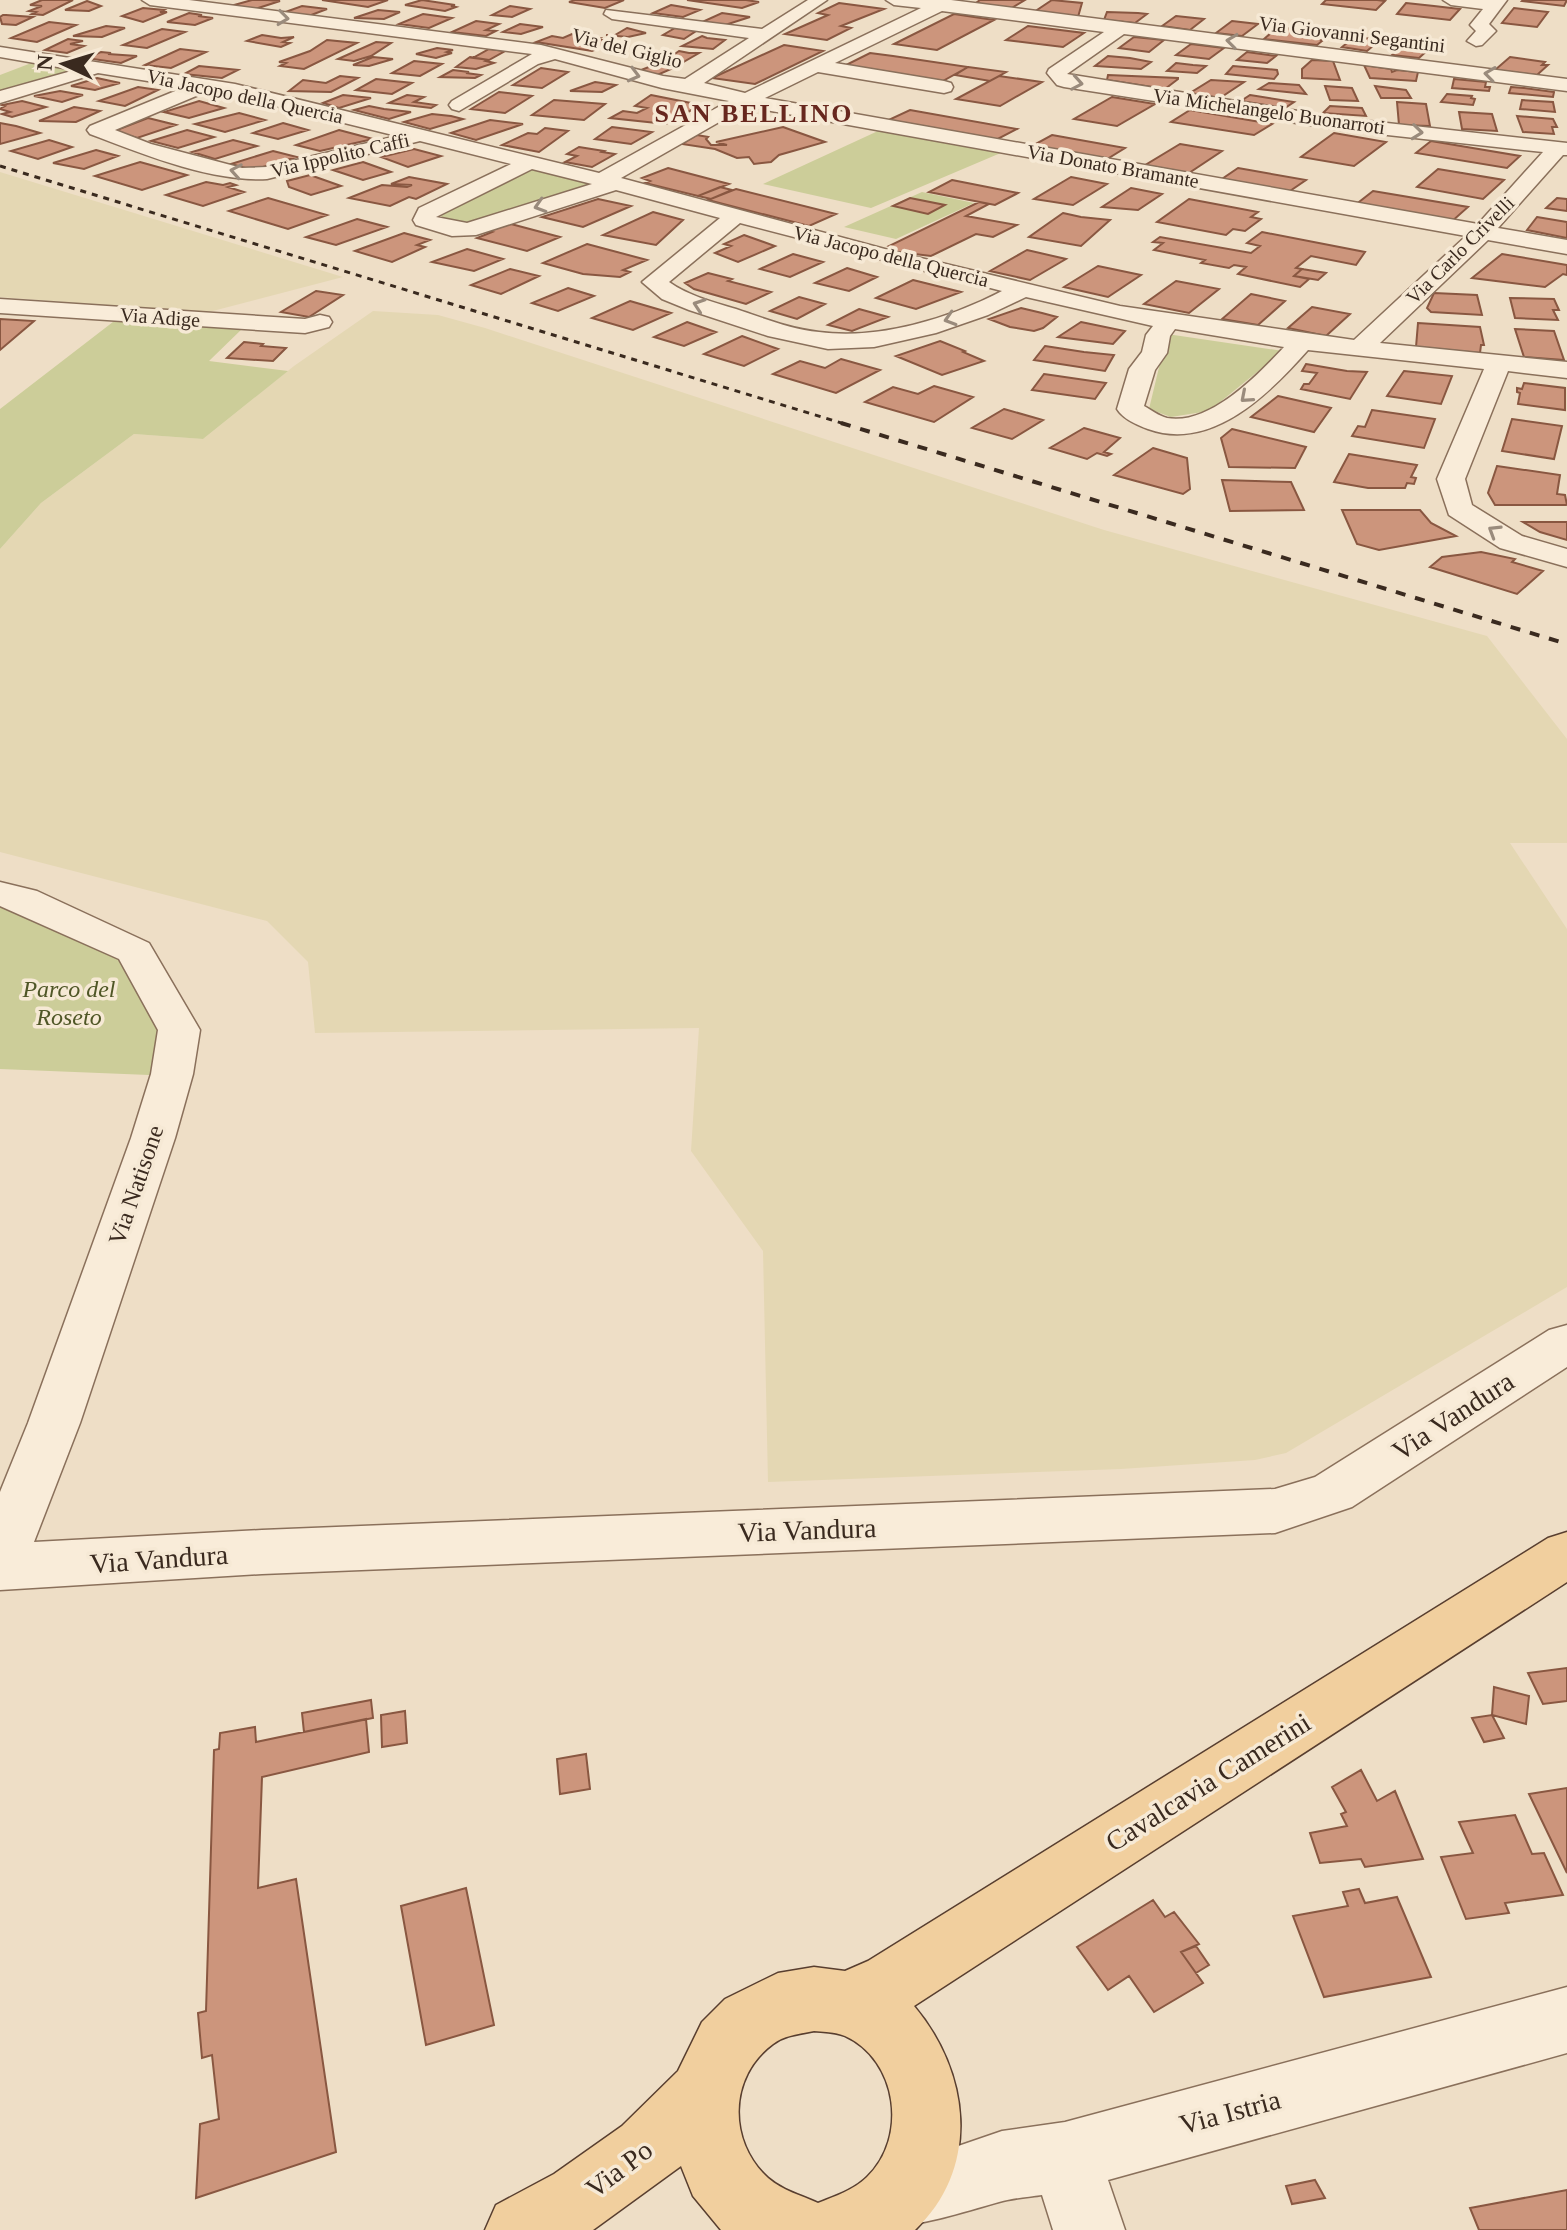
<svg xmlns="http://www.w3.org/2000/svg" width="1567" height="2230" viewBox="0 0 1567 2230" font-family="'Times New Roman',serif">
<style>
.farmland{fill:#e4d7b3}
.green{fill:#cccd99}
.building{fill:#cc957c;stroke:#895741;stroke-width:2}
.lines{fill:none;stroke-linecap:round;stroke-linejoin:round}
.minor-casing{stroke:#8a705b;stroke-width:3}
.major-casing{stroke:#583e2f;stroke-width:3}
.minor{fill:#f9ecd9;fill-rule:evenodd}
.major{fill:#f1cf9e;fill-rule:evenodd}
.rail-far1{stroke:#3a2a1f;stroke-width:3;stroke-dasharray:6 6;stroke-linecap:butt}
.rail{stroke:#3a2a1f;stroke-width:4;stroke-dasharray:10 10;stroke-linecap:butt}
.oneway{stroke:#9a8b7c}
.labels{text-anchor:middle;dominant-baseline:central;stroke-width:7;stroke-linejoin:round;paint-order:stroke}
.far-street-label{font-size:20px;fill:#3a2a1f;stroke:#f6e9d5}
.park-label{font-size:24px;font-style:italic;fill:#4f5626;stroke:#f6e9d5}
.street-label{font-size:24px;fill:#3a2a1f;stroke:#f6e9d5}
.far-district-label{font-size:26px;font-weight:bold;letter-spacing:2px;fill:#67271e;stroke:#f6e9d5}
.near-street-label{font-size:28px;fill:#3a2a1f;stroke:#f6e9d5}
</style>
<rect width="100%" height="100%" fill="#eedec6"/>
<path class="farmland" d="M0,172L343,277L205,313L0,297Z
M373,311L438,315L485,328L1104,530L1487,636L1567,739V843H1510L1567,929V1287L1286,1453L1255,1460L1121,1469L768,1482L763,1251L691,1151L699,1028L315,1033L308,962L267,921L0,852V549L41,503L134,434L203,439L294,366Z"/>
<path class="green" d="M34,62L83,69L0,94V75Z
M878,131L1003,152L871,208L763,184Z
M533,169L593,185L472,224L449,221L437,214Z
M922,192L974,203L896,239L844,227Z
M122,315L244,327L209,361L288,371L203,439L134,434L41,503L0,549V409Z
M1167,334L1283,351L1209,411L1171,417L1149,409Z
M0,900L127,956L169,1033L174,1076L0,1069Z"/>
<path class="building" d="M42,0H73L43,15L32,14L36,12L29,11L42,6L30,5Z
M252,0H268L280,1L252,10L227,7Z
M322,0H388L368,7Z
M422,0L455,5L451,6L456,7L445,11L405,5Z
M575,0H624L605,8L569,2Z
M687,0H746L759,2L742,8Z
M980,0H1025L1010,9L976,3Z
M1052,0L1082,3L1078,17L1034,12Z
M1326,0H1377L1385,1L1376,10L1322,4Z
M1567,0L1564,6L1522,1L1523,0Z
M87,1L101,6L89,11L65,10Z
M839,3L884,9L841,26L851,28L827,40L785,34L828,15L818,13Z
M1406,3L1434,6L1460,9L1450,20L1397,14Z
M671,5L700,10L683,17L653,13Z
M302,6L327,9L306,17L280,14Z
M510,6L530,9L512,17L492,15Z
M143,8L164,10L160,12H167L143,22L122,16Z
M1514,8L1548,12L1537,27L1502,23Z
M378,10L400,12L384,19L354,18Z
M1107,12L1138,13L1147,14L1135,23L1104,20Z
M189,13L202,15L198,16L213,18L195,25L167,22Z
M722,13L750,17L722,26L700,23Z
M423,14L452,18L429,28L399,24Z
M954,14L994,20L937,50L894,44Z
M3,15H6L33,17L16,25L2,24L0,17Z
M1176,16L1204,19L1190,30L1162,26Z
M476,21L499,24L486,30L496,31L486,36L452,32Z
M1232,21L1258,24L1242,36L1216,33Z
M49,22L76,25L37,42L11,38Z
M520,24L543,27L521,34L503,32Z
M106,26L125,28L102,37L73,36Z
M1028,26L1084,33L1063,47L1006,40Z
M1278,27L1317,32L1314,34L1322,41L1317,45L1264,39Z
M627,28L646,33L628,37L606,35H615Z
M675,28L696,31L684,39L663,35Z
M162,29L185,32L147,48L123,45Z
M572,34L600,38L598,39L614,42L592,51L536,42L552,36L563,38Z
M262,35L281,38L294,37L283,42L290,43L281,47L247,41Z
M702,36L707,38L725,40L713,49L682,46Z
M1348,36L1380,40L1367,51L1342,47L1347,43L1345,39Z
M1134,37L1164,40L1149,52L1119,48Z
M68,39L83,41L70,44L84,46L67,53L45,50Z
M327,40L357,43L304,69L280,66L286,63L279,62L310,51Z
M376,42L391,43L371,56L354,61L338,59Z
M1191,44L1224,48L1209,59L1176,55Z
M784,45L823,51L755,84L712,78Z
M1404,46L1429,49L1419,58L1392,55Z
M437,48L453,50L447,52L452,53L436,58L416,54Z
M180,49L206,52L171,68L145,65Z
M489,49L505,51L489,60L473,58Z
M679,51L689,53H699L680,64L665,61Z
M101,52L111,53L108,54L137,56L121,63L86,58Z
M1247,52L1276,56L1267,63L1237,60Z
M870,53L893,56L968,67L941,82L842,67Z
M1108,56L1130,58L1151,62L1141,69L1095,66Z
M373,57L393,59L369,66L353,65Z
M470,57L489,60L486,61L494,63L476,69L456,67Z
M1510,57L1545,62L1542,65H1548L1537,75L1495,70Z
M1312,60L1333,61L1340,80L1302,78V69Z
M414,61L442,64L420,76L392,73Z
M659,63L678,66L655,76L636,72Z
M1176,63L1193,65L1206,66L1197,73L1167,71Z
M1364,65L1391,69L1392,72L1397,70L1418,72L1416,81L1370,78Z
M199,66L238,70L222,78L184,74Z
M1233,66L1277,70L1278,74L1274,79L1226,74Z
M968,67L1006,72L990,81L955,75Z
M541,68L568,72L542,88L513,85Z
M453,70L469,72L466,73L481,75L475,78L440,77Z
M1108,75L1178,78V79L1165,89L1107,80Z
M340,76L358,78L331,92L289,91L303,80L326,83Z
M999,76L1042,82L1000,106L956,99Z
M97,78L120,83L95,90L71,86Z
M376,79L412,83L392,94L356,90Z
M1454,79L1486,82L1485,87H1490L1489,91L1452,88Z
M1211,80L1244,82L1220,98L1190,93Z
M595,82L616,85L602,92L570,91Z
M1269,83L1299,85L1306,94L1259,89Z
M1325,86L1352,88L1358,101L1330,100Z
M1375,86L1406,90L1411,98H1381Z
M138,87L158,90L125,106L99,101Z
M1511,87L1524,88L1554,92L1553,97L1509,93Z
M60,91L83,95L62,102L34,96Z
M499,92L532,96L505,113L471,109Z
M1447,94L1472,96L1471,98L1475,99L1473,105L1441,102Z
M343,95L371,98L339,108L323,103Z
M407,95L424,97L414,102L436,105L431,108L389,103Z
M651,95L701,105L666,124L610,118L623,111L637,113L647,108L635,106Z
M1250,95L1294,102L1285,108L1241,101Z
M1112,97L1155,104L1117,126L1074,119Z
M554,100L605,104L584,120L532,115Z
M1522,100L1553,102L1555,112L1520,109Z
M22,101L46,107L12,117L2,114L10,112L0,109L5,106L2,105Z
M199,101L224,108L189,118L164,112Z
M1397,102L1426,104L1430,126L1399,125Z
M369,106L384,109L411,112L389,119L354,110Z
M1330,106L1362,108L1366,116L1323,113Z
M74,107L100,111L76,122L39,121Z
M910,110L1017,129L990,143L882,123Z
M1190,110L1272,124L1254,135L1171,122Z
M1459,112L1492,114L1497,131L1462,129Z
M239,113L265,120L225,132L195,124Z
M432,114L451,116L463,119L430,129L404,122Z
M1517,116L1553,119L1557,127H1552L1554,134L1523,132Z
M148,118L176,125L137,138L114,131Z
M490,120L523,124L476,140L451,133Z
M0,123L16,126L40,133L0,144Z
M283,123L308,130L278,139L253,133Z
M612,127L652,132L631,144L595,139Z
M783,127L825,142L779,155L771,162L754,164L749,157L737,158L715,149L682,144L697,135L708,137L706,139L711,145H727L716,142Z
M545,128L568,131L539,152L502,145L528,133L537,134Z
M187,130L214,137L178,148L151,141Z
M339,130L373,139L320,151L296,145Z
M1334,133L1386,142L1354,166L1301,157Z
M1052,135L1125,148L1104,161L1030,147Z
M49,140L72,147L38,159L11,151Z
M233,140L257,146L215,159L192,152Z
M1431,141L1520,156L1507,168L1416,153Z
M1180,144L1222,151L1186,175L1142,167Z
M579,147L604,151L602,152L615,154L592,167L565,162L577,156L567,154Z
M414,149L441,156L408,167L381,157Z
M96,150L118,156L84,169L53,163Z
M273,151L297,157L252,170L231,164Z
M140,162L187,175L142,190L95,176Z
M363,162L391,172L363,180L333,170Z
M668,168L729,184L698,196L645,183L650,181L642,178Z
M1238,168L1306,180L1287,193L1219,181Z
M1438,169L1504,180L1483,199L1417,187Z
M310,175L341,186L311,195L289,187L287,181Z
M409,177L447,184L416,199L409,197L390,206L349,198L382,185L407,187L412,185L391,184Z
M1071,177L1107,184L1073,205L1034,199Z
M952,180L1018,193L995,205L929,192Z
M206,182L223,185L230,183L236,185L228,187L244,192L203,206L166,195Z
M720,187L732,190L711,199L698,196Z
M1131,188L1162,194L1138,210L1102,207Z
M736,189L836,214L809,226L708,200Z
M1373,191L1468,207L1450,223L1354,206Z
M268,198L327,215L288,229L229,211Z
M910,198L945,205L928,214L893,206Z
M1557,198L1567,199V211L1546,208Z
M598,199L631,206L583,227L542,217Z
M1189,199L1258,212L1251,217L1261,219L1245,231L1233,229L1226,235L1157,222Z
M979,202L989,204L966,216L1017,225L993,237L976,234L931,256L890,251L895,248L889,246Z
M653,212L683,220L656,245L603,235Z
M1063,213L1081,217L1110,220L1081,246L1029,237Z
M1537,217L1567,222V238L1527,230Z
M357,219L387,227L336,245L306,237Z
M511,224L560,237L527,251L477,238L492,232L487,231Z
M1262,232L1365,252L1356,265L1311,256L1296,268L1302,269L1294,276L1309,279L1300,287L1238,274L1246,267L1234,265L1229,268L1201,263L1205,260L1154,250L1163,243L1153,242L1160,237L1251,253L1260,246L1247,243Z
M404,233L430,240L417,245L425,247L392,262L355,251Z
M744,235L775,246L738,262L715,253L731,246L724,244Z
M587,244L647,260L623,270L630,272L620,277L583,274L543,263Z
M467,249L503,259L474,271L432,262Z
M1027,250L1066,259L1030,280L990,271Z
M793,254L823,262L790,277L760,269Z
M1502,254L1567,265V275L1563,274L1545,287L1472,278Z
M1098,266L1141,275L1108,297L1064,287Z
M847,268L877,277L849,291L815,283Z
M510,269L539,276L501,294L471,285Z
M1302,269L1326,273L1318,280L1294,276Z
M708,273L732,279L728,281L771,292L746,304L694,289L685,283Z
M913,280L961,292L916,309L876,298Z
M1176,281L1219,289L1189,313L1144,304Z
M568,288L594,296L558,311L532,303Z
M316,291L343,295L309,317L281,312Z
M1434,293L1477,295L1482,315L1431,312L1427,308Z
M1251,294L1285,301L1258,325L1222,319Z
M799,297L825,304L797,319L770,311Z
M1510,298L1554,299L1559,310H1553L1558,320L1515,318Z
M630,301L671,313L633,330L592,318Z
M1312,307L1350,314L1326,336L1288,328Z
M1021,308L1042,313L1057,317L1043,328L1034,331L1010,327L989,319Z
M859,309L888,317L852,331L828,325Z
M0,319L34,321L0,350Z
M687,322L716,332L684,346L654,337Z
M1081,322L1125,331L1113,344L1058,337Z
M1418,323L1480,327L1484,345H1481L1480,353L1416,347Z
M1515,329L1554,331L1564,360L1524,357Z
M742,336L778,349L744,366L704,354Z
M940,341L965,351L963,352L984,361L942,375L896,356Z
M244,342L263,344L261,346L286,348L273,361L227,358Z
M1045,346L1084,352L1114,355L1105,371L1034,360Z
M841,359L880,370L836,393L773,374L800,361L825,368Z
M1306,364L1347,371L1367,372L1350,399L1301,389L1304,384H1309L1317,373L1302,371Z
M1404,371L1452,376L1441,404L1387,396Z
M1044,374L1106,383L1095,399L1032,390Z
M1524,383L1565,388V410L1518,404L1520,393L1517,392V388L1522,389Z
M934,386L973,397L934,422L865,402L893,387L918,394Z
M1278,396L1331,408L1314,432L1251,417Z
M1004,409L1043,420L1012,439L972,428Z
M1372,410L1435,419L1424,448L1352,436L1358,426L1365,427Z
M1512,419L1562,426L1554,459L1502,451Z
M1084,428L1120,438L1104,452L1111,454L1107,456L1097,453L1087,459L1050,448Z
M1232,429L1306,447L1295,468L1229,467L1221,438Z
M1153,448L1187,458L1190,489L1183,494L1114,475Z
M1349,454L1417,465L1411,477L1416,478L1414,484L1407,483L1405,488H1368L1334,482Z
M1497,466L1560,475L1557,494L1565,495L1567,505H1495L1488,493Z
M1222,480L1291,482L1304,510L1230,511Z
M1342,510H1420L1431,523L1456,536L1379,550L1357,544Z
M1523,522H1567V540L1540,532Z
M1481,552L1515,559L1512,562L1543,571L1517,594L1430,567L1442,557Z
M1567,1668V1701L1543,1704L1528,1673Z
M1494,1687L1529,1696L1526,1724L1492,1715Z
M371,1700L373,1718L304,1732L302,1713Z
M405,1711L407,1743L382,1747L381,1715Z
M1492,1715L1504,1738L1484,1742L1472,1718Z
M366,1719L369,1752L262,1777L258,1888L296,1879L336,2152L196,2198L200,2124L219,2119L212,2055L202,2058L198,2013L206,2011L214,1750L219,1749L220,1733L255,1727L256,1742Z
M586,1754L590,1789L560,1794L557,1759Z
M1361,1770L1377,1801L1395,1791L1423,1859L1365,1867L1361,1859L1320,1863L1310,1833L1347,1826L1341,1814L1346,1812L1332,1787Z
M1567,1788V1873L1529,1794Z
M1515,1815L1532,1854L1544,1853L1563,1895L1505,1903L1509,1913L1466,1919L1441,1857L1473,1853L1459,1822Z
M466,1888L494,2025L426,2045L401,1906Z
M1359,1889L1365,1903L1397,1897L1431,1977L1324,1997L1293,1916L1348,1906L1343,1892Z
M1153,1900L1165,1917L1174,1912L1199,1944L1181,1952L1203,1983L1154,2012L1129,1976L1108,1990L1077,1947Z
M1196,1946L1209,1965L1196,1973L1181,1952Z
M1315,2180L1325,2198L1292,2204L1286,2186Z
M1567,2190V2230H1479L1470,2208Z"/>
<g class="lines">
<g class="minor-casing">
<path id="minor" d="M142,0H189L541,45L663,76L685,79L749,38L612,19L604,14L606,10L762,29L808,0H827L704,83L745,93L921,8L894,5L886,0H951L1567,79V91L1124,34L1067,74L1342,118L1567,143V155H1563L1498,228L1567,240V254L1488,240L1380,343L1567,362V378L1508,371L1465,479L1472,505L1522,536L1567,549V567L1500,548L1449,515L1437,479L1484,369L1308,350C1270,393 1212,452 1148,429C1137,425 1123,419 1117,409L1129,369L1142,352L1146,335L1153,326L1026,297L988,315L936,333L874,347L828,349L768,336L689,310L662,299L642,282L720,218L616,190L476,235L452,236L416,225L413,220L419,208L511,164L420,141L267,179C211,182 142,154 90,134L87,130L90,126L185,87L98,73L0,103V91L75,70L0,57V47L235,84L599,173L729,101L662,88L555,59L538,64L459,111L452,109L449,105L452,101L532,54L150,5ZM942,11L1104,32L1049,69L1047,73L1057,85L1064,87L1342,130L1543,152L1478,224L765,98L818,72L944,93L951,91L953,87L951,83L944,81L835,63ZM208,91L235,96L397,136L267,167L242,168L151,144L115,130ZM749,105L771,111L1466,236L1354,340L1120,306L896,252L621,178ZM532,169L592,184L467,223L436,217ZM740,223L1002,291C948,319 879,340 819,332C790,329 763,318 736,309C713,302 689,296 669,282ZM1175,329L1284,347C1259,374 1209,426 1167,418C1159,416 1151,410 1144,406L1155,370L1167,353L1170,336Z
M1443,0H1507L1489,24L1496,31L1482,45L1476,46L1467,41L1476,31L1470,25L1483,9L1451,5Z
M0,299L305,319L320,315L329,317L332,322L329,327L305,333L0,313Z
M0,882L37,891L149,943L200,1030L193,1074L175,1138L80,1423L34,1542L262,1530L1275,1489L1315,1477L1549,1330L1567,1325V1367L1352,1507L1275,1533L262,1574L0,1590V1492L28,1423L131,1138L151,1074L158,1030L119,959L0,906Z
M1567,1987V2053L1108,2180L1125,2230H1053L1042,2195C1028,2197 1013,2198 999,2202C960,2213 909,2230 868,2227L858,2202L868,2177L1002,2131L1065,2122Z"/>
</g>
<g class="major-casing">
<path id="major" d="M1567,1532V1582L914,2006C969,2071 982,2167 915,2230H721L693,2196L681,2166L593,2230H485L496,2205L554,2174L622,2126L678,2071L702,2022L725,1999L778,1973L814,1967L845,1971L868,1961L1548,1538ZM814,2031C824,2032 836,2032 845,2036C898,2060 908,2138 867,2177C854,2190 835,2196 818,2203C801,2195 783,2191 768,2178C728,2142 728,2077 773,2044C785,2035 800,2034 814,2031Z"/>
</g>
<use href="#minor" class="minor"/>
<use href="#major" class="major"/>
<path class="rail-far1" d="M0,166L848,425"/>
<path class="rail" d="M841,423L1567,644"/>
</g>
<defs><path id="oneway-chevron" d="M-2-3.5L2.5 0L-2 3.5" fill="none" stroke-width="1.6" stroke-linecap="round" stroke-linejoin="round" transform="scale(2)"/></defs>
<g class="oneway">
<use href="#oneway-chevron" transform="translate(283 18) rotate(7)"/>
<use href="#oneway-chevron" transform="translate(1232 41) rotate(-173)"/>
<use href="#oneway-chevron" transform="translate(1490 74) rotate(-172)"/>
<use href="#oneway-chevron" transform="translate(634 75) rotate(15)"/>
<use href="#oneway-chevron" transform="translate(1077 83) rotate(10)"/>
<use href="#oneway-chevron" transform="translate(1417 132) rotate(6)"/>
<use href="#oneway-chevron" transform="translate(236 171) rotate(-170)"/>
<use href="#oneway-chevron" transform="translate(540 206) rotate(163)"/>
<use href="#oneway-chevron" transform="translate(699 305) rotate(-161)"/>
<use href="#oneway-chevron" transform="translate(950 319) rotate(163)"/>
<use href="#oneway-chevron" transform="translate(1246 397) rotate(139)"/>
<use href="#oneway-chevron" transform="translate(1494 531) rotate(-148)"/>
</g>
<g class="labels">
<g class="far-street-label">
<text transform="translate(1352 34) rotate(7)">Via Giovanni Segantini</text>
<text transform="translate(627 48) rotate(14)">Via del Giglio</text>
<text transform="translate(245 96) rotate(12)">Via Jacopo della Quercia</text>
<text transform="translate(1269 111) rotate(8)">Via Michelangelo Buonarroti</text>
<text transform="translate(340 155) rotate(-13)">Via Ippolito Caffi</text>
<text transform="translate(1113 166) rotate(10)">Via Donato Bramante</text>
<text transform="translate(1460 250) rotate(-45)">Via Carlo Crivelli</text>
<text transform="translate(891 256) rotate(14)">Via Jacopo della Quercia</text>
<text transform="translate(160 317) rotate(4)">Via Adige</text>
</g>
<g class="park-label">
<text x="69" y="989">Parco del<tspan x="69" dy="28">Roseto</tspan></text>
</g>
<g class="street-label">
<text transform="translate(136 1185) rotate(-71)">Via Natisone</text>
</g>
<g class="far-district-label">
<text x="754" y="113">SAN BELLINO</text>
</g>
<g class="near-street-label">
<text transform="translate(1453 1416) rotate(-33)">Via Vandura</text>
<text transform="translate(807 1530) rotate(-2)">Via Vandura</text>
<text transform="translate(159 1559) rotate(-4)">Via Vandura</text>
<text transform="translate(1208 1782) rotate(-32)">Cavalcavia Camerini</text>
<text transform="translate(1230 2112) rotate(-15)">Via Istria</text>
<text transform="translate(619 2169) rotate(-37)">Via Po</text>
</g>
</g>
<g transform="translate(64 64) rotate(274)" stroke="#f6e9d5" stroke-width="6" paint-order="stroke">
<path d="M0-6L14 30L0 20L-14 30Z" fill="#3a2a1f"/>
<text y="-12" font-size="22" font-weight="bold" text-anchor="middle" fill="#3a2a1f">N</text>
</g>
</svg>
